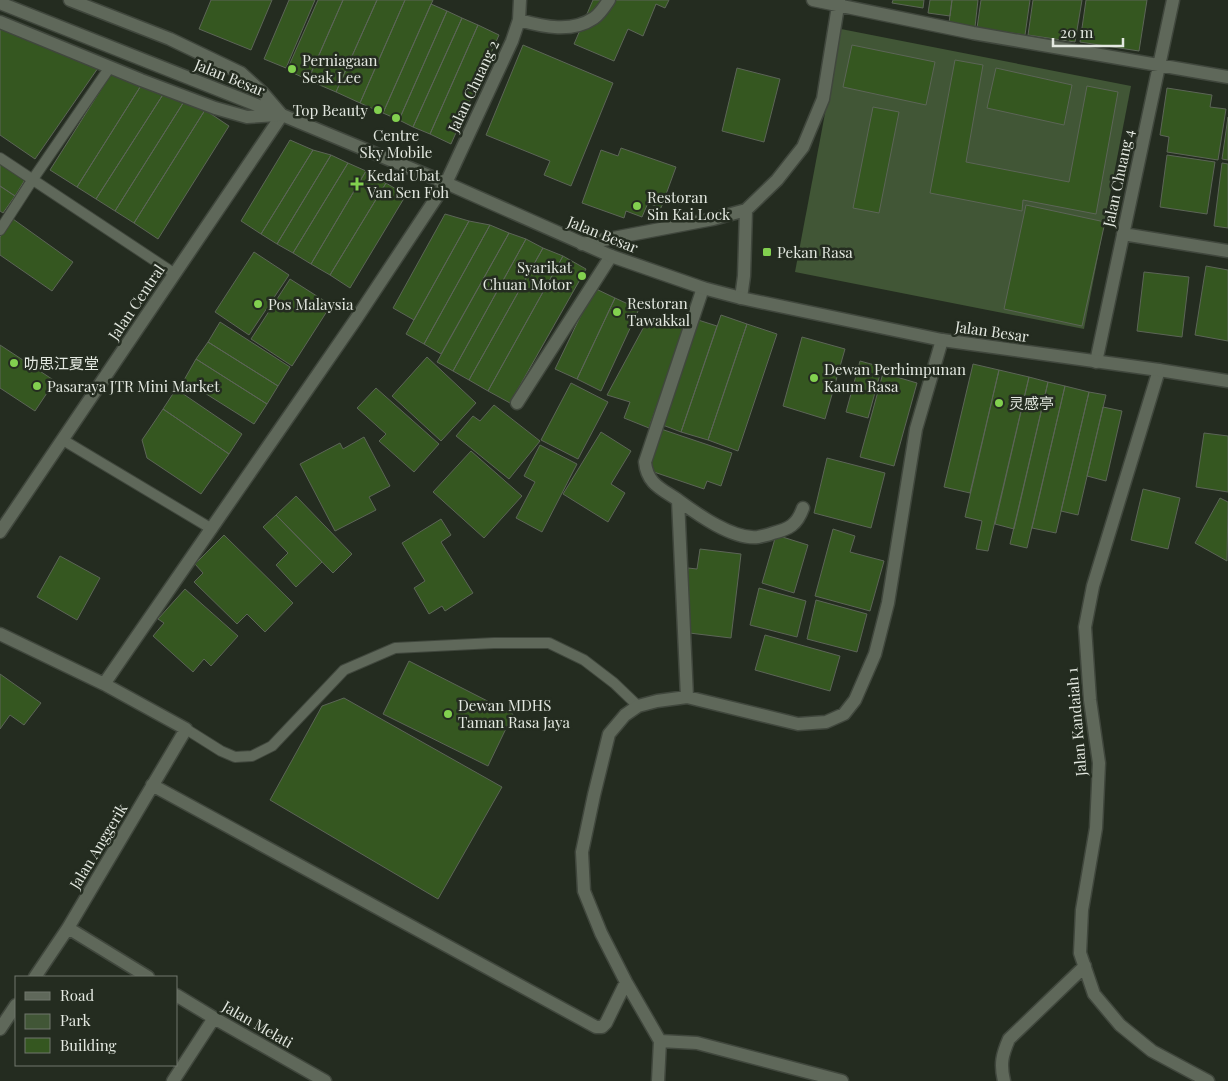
<svg xmlns="http://www.w3.org/2000/svg" width="1228" height="1081" viewBox="0 0 1228 1081" font-family="'Playfair Display','Noto Sans SC',serif">
<style>
.green{fill:#415636}
.building{fill:#355720;stroke:#5c6557}
.lines{fill:none;stroke-linecap:round;stroke-linejoin:round}
.lane-casing{stroke:#40473d;stroke-width:12}
.street-casing{stroke:#40473d;stroke-width:15}
.secondary-casing{stroke:#40473d;stroke-width:15}
.lane{stroke:#5f685a;stroke-width:10}
.street{stroke:#5f685a;stroke-width:12}
.secondary{stroke:#5f685a;stroke-width:12}
.poi-dot{fill:#82d04f;stroke:#242c20;stroke-width:2}
.labels{text-anchor:middle;dominant-baseline:central;stroke-width:5;stroke-linejoin:round;paint-order:stroke}
.poi-label{font-size:15px;fill:#e3e8e0;stroke:#242c20;text-anchor:start}
.street-label{font-size:15px;fill:#e3e8e0;stroke:#242c20}
</style>
<rect width="100%" height="100%" fill="#242c20"/>
<path class="green" d="M841,29L1131,86L1084,329L795,272Z"/>
<path class="building" d="M211,0H272L251,50L199,29Z
M289,0H315L286,68L264,59Z
M318,0H343L308,80L287,70Z
M343,0H377L336,92L308,80Z
M377,0H405L360,103L336,92Z
M405,0H433L383,113L360,103Z
M593,0H669L665,8L656,4L643,36L628,29L614,61L574,44Z
M893,0H924L923,8L892,3Z
M930,0H952L950,16L928,13Z
M952,0H978L975,27L949,23Z
M981,0H1030L1025,35L977,28Z
M1033,0H1082L1075,42L1028,35Z
M1086,0H1147L1139,51L1080,42Z
M431,4L447,11L399,120L383,113Z
M447,11L462,18L413,127L399,120Z
M462,18L478,25L430,134L413,127Z
M478,25L499,35L451,144L430,134Z
M0,27L98,68L35,159L0,135Z
M523,45L613,83L571,186L544,175L550,161L486,135Z
M852,45L935,62L926,105L843,87Z
M955,60L983,65L966,162L1069,182L1087,86L1118,92L1096,214L1023,200L1022,211L930,193Z
M737,68L780,79L764,142L722,131Z
M996,68L1072,85L1064,125L987,108Z
M112,72L142,84L77,187L50,170Z
M142,84L164,93L96,199L77,187Z
M1167,88L1212,95L1210,107L1226,109L1218,160L1167,152L1169,137L1160,135Z
M164,93L185,100L115,211L96,199Z
M185,100L205,110L134,223L115,211Z
M873,107L899,112L879,213L853,208Z
M205,110L229,126L158,239L134,223Z
M1228,117V160L1222,159Z
M290,140L313,150L261,234L241,221Z
M621,148L676,167L661,208L648,203L642,217L626,211L624,218L582,203L601,150L618,156Z
M313,150L331,155L277,244L261,234Z
M331,155L348,163L293,253L277,244Z
M1167,155L1215,162L1207,214L1160,207Z
M0,161L26,178L15,196L0,186Z
M348,163L366,171L311,264L293,253Z
M1222,163L1228,164V228L1214,226Z
M366,171L386,183L330,275L311,264Z
M386,183L406,195L350,288L330,275Z
M0,186L15,196L3,213L0,211Z
M1026,205L1105,222L1082,326L1004,309Z
M445,214L469,221L414,320L393,308Z
M13,219L73,262L52,291L0,255V237Z
M469,221L490,225L424,344L406,334Z
M490,225L509,233L441,354L424,344Z
M509,233L526,239L453,371L437,362Z
M526,239L543,248L469,380L453,371Z
M543,248L563,256L488,391L469,380Z
M254,252L289,275L249,335L215,312Z
M563,256L586,269L510,403L488,391Z
M1206,266L1228,270V341L1195,335Z
M1144,272L1189,277L1182,337L1137,331Z
M290,279L331,305L292,366L251,339Z
M594,288L615,298L577,379L555,369Z
M615,298L639,309L601,391L577,379Z
M663,313L687,322L649,428L624,418L630,402L607,395L647,321L658,324Z
M721,315L747,324L708,440L681,432Z
M695,319L717,326L681,432L660,424Z
M220,322L290,367L278,386L208,342Z
M747,324L777,334L738,451L708,440Z
M802,337L845,349L825,419L783,406Z
M208,342L278,386L267,404L196,359Z
M0,345L55,381L35,411L0,388Z
M427,357L476,403L441,441L392,396Z
M196,359L267,404L254,424L184,380Z
M860,361L882,367L868,418L846,412Z
M973,364L999,370L970,493L944,487Z
M999,370L1029,377L988,551L976,549L982,521L965,517Z
M883,373L917,383L894,466L860,457Z
M1029,377L1048,382L1014,529L995,524Z
M1048,382L1065,386L1027,548L1010,544Z
M571,383L608,402L578,459L541,440Z
M1065,386L1089,392L1056,533L1032,528Z
M376,388L439,444L414,472L379,441L386,434L357,408Z
M176,389L242,434L229,454L163,409Z
M1089,392L1106,395L1078,515L1061,511Z
M494,405L540,441L509,479L456,436L473,416L480,421Z
M1103,407L1122,411L1106,481L1087,476Z
M163,409L229,454L201,494L147,458L142,440Z
M661,429L732,453L721,486L707,481L704,489L648,470Z
M601,432L631,451L611,484L625,493L608,522L563,494Z
M1204,433L1228,436V492L1196,487Z
M364,437L390,486L369,497L376,510L335,531L300,464L340,443L343,449Z
M540,445L577,464L542,532L516,518L535,482L524,476Z
M471,451L522,496L484,538L433,492Z
M827,458L885,473L871,528L814,513Z
M1143,489L1180,498L1168,549L1131,540Z
M296,496L352,554L333,573L276,515Z
M1220,498L1228,502L1227,561L1195,543Z
M276,515L322,562L296,587L276,565L288,553L263,527Z
M441,519L451,535L441,542L473,593L445,611L442,606L429,614L414,588L425,581L402,543Z
M833,529L855,536L850,552L884,561L870,611L815,596Z
M224,535L293,603L265,632L247,614L237,624L194,582L203,573L195,564Z
M776,535L808,545L794,593L762,583Z
M700,549L741,554L731,638L681,632L688,568L697,569Z
M60,556L100,578L77,620L37,597Z
M759,588L806,601L797,637L750,625Z
M185,589L238,636L211,666L204,659L193,672L153,636L164,623L158,619Z
M816,600L867,614L857,652L807,639Z
M765,635L840,656L830,691L755,670Z
M409,661L513,714L488,766L383,714Z
M0,674L41,703L24,725L10,715L0,729Z
M344,698L502,787L438,899L270,800L322,706Z"/>
<g class="lines">
<g class="lane-casing">
<path id="lane" d="M0,158L175,274
M0,230L33,179L110,67
M63,440L212,529
M186,729L221,751L235,757L252,756L272,746L344,670L395,648L494,643H549L584,660L614,683L638,706"/>
</g>
<g class="street-casing">
<path id="street" d="M813,0L973,33L1228,77
M519,20C544,27 572,33 594,18C600,14 605,6 609,0
M1123,234L1228,251
M582,244L713,219L746,210L777,180L803,147L823,99L839,0
M741,298L744,276L746,210
M1096,362L1173,0
M1159,370L1093,586L1085,627L1090,700L1099,763L1096,828L1082,910L1080,953L1094,994L1120,1025L1152,1051L1208,1081
M517,403L611,256
M678,500C662,489 647,484 645,462L703,288
M0,532L282,115
M0,634L104,684L186,729L68,928L35,977
M104,684L356,319L446,183L512,41L519,20L520,0
M687,697L678,500C697,514 733,540 758,537C763,536 768,535 773,533C789,529 797,525 803,508
M152,785L596,1027H602L606,1023L626,982
M68,928L148,977
M176,995L214,1018L325,1081
M0,1029L16,1005
M660,1041L697,1043L842,1081
M173,1081L214,1018
M658,1081L660,1041L626,982L601,933L584,891L582,852L594,795L609,734L625,715L638,706L657,701L687,697L798,724L826,722L844,714L855,700L875,654L888,603L916,429L942,340
M1004,1081C1000,1064 1002,1055 1009,1039L1085,966"/>
</g>
<g class="secondary-casing">
<path id="secondary" d="M70,0L170,39L241,73L262,92L280,113
M0,3L282,115L446,183L611,256L703,288L741,298L942,340L1159,370L1228,381
M0,22L141,80L215,108L247,117L277,115"/>
</g>
<use href="#lane" class="lane"/>
<use href="#street" class="street"/>
<use href="#secondary" class="secondary"/>
</g>
<g class="poi-dot">
<circle cx="292" cy="69" r="5"/>
<circle cx="378" cy="110" r="5"/>
<circle cx="396" cy="118" r="5"/>
<path d="M354.5 176.5h5v5h5v5h-5v5h-5v-5h-5v-5h5z"/>
<circle cx="637" cy="206" r="5"/>
<rect x="762" y="247" width="10" height="10" rx="2.5"/>
<circle cx="582" cy="276" r="5"/>
<circle cx="258" cy="304" r="5"/>
<circle cx="617" cy="312" r="5"/>
<circle cx="14" cy="363" r="5"/>
<circle cx="814" cy="378" r="5"/>
<circle cx="37" cy="386" r="5"/>
<circle cx="999" cy="403" r="5"/>
<circle cx="448" cy="714" r="5"/>
</g>
<g class="labels">
<g class="poi-label">
<text x="302" y="60">Perniagaan<tspan x="302" dy="17">Seak Lee</tspan></text>
<text x="368" y="110" text-anchor="end">Top Beauty</text>
<text x="396" y="135" text-anchor="middle">Centre<tspan x="396" dy="17">Sky Mobile</tspan></text>
<text x="367" y="175">Kedai Ubat<tspan x="367" dy="17">Van Sen Foh</tspan></text>
<text x="647" y="197">Restoran<tspan x="647" dy="17">Sin Kai Lock</tspan></text>
<text x="777" y="252">Pekan Rasa</text>
<text x="572" y="267" text-anchor="end">Syarikat<tspan x="572" dy="17">Chuan Motor</tspan></text>
<text x="627" y="303">Restoran<tspan x="627" dy="17">Tawakkal</tspan></text>
<text x="268" y="304">Pos Malaysia</text>
<text x="24" y="363">叻思江夏堂</text>
<text x="824" y="369">Dewan Perhimpunan<tspan x="824" dy="17">Kaum Rasa</tspan></text>
<text x="47" y="386">Pasaraya JTR Mini Market</text>
<text x="1009" y="403">灵感亭</text>
<text x="458" y="705">Dewan MDHS<tspan x="458" dy="17">Taman Rasa Jaya</tspan></text>
</g>
<g class="street-label">
<text transform="translate(230 77) rotate(22)">Jalan Besar</text>
<text transform="translate(473 86) rotate(-65)">Jalan Chuang 2</text>
<text transform="translate(1118 178) rotate(-78)">Jalan Chuang 4</text>
<text transform="translate(603 234) rotate(22)">Jalan Besar</text>
<text transform="translate(136 302) rotate(-56)">Jalan Central</text>
<text transform="translate(992 331) rotate(8)">Jalan Besar</text>
<text transform="translate(1076 722) rotate(-95)">Jalan Kandaiah 1</text>
<text transform="translate(98 846) rotate(-59)">Jalan Anggerik</text>
<text transform="translate(258 1024) rotate(30)">Jalan Melati</text>
</g>
</g>
<rect x="15" y="976" width="162" height="90" fill="#242c20" stroke="#70776d"/>
<rect x="25" y="992" width="25" height="8" fill="#5f685a" stroke="#70776d"/>
<text x="60" y="1001" font-size="15" fill="#e3e8e0">Road</text>
<rect x="25" y="1014" width="25" height="15" fill="#415636" stroke="#70776d"/>
<text x="60" y="1026" font-size="15" fill="#e3e8e0">Park</text>
<rect x="25" y="1038" width="25" height="15" fill="#355720" stroke="#70776d"/>
<text x="60" y="1051" font-size="15" fill="#e3e8e0">Building</text>
<path d="M1053 38v8h70v-8" fill="none" stroke="#e3e8e0" stroke-width="2.5"/>
<text x="1060" y="38" font-size="15" fill="#e3e8e0" stroke="#242c20" stroke-width="4" paint-order="stroke">20 m</text>
</svg>
